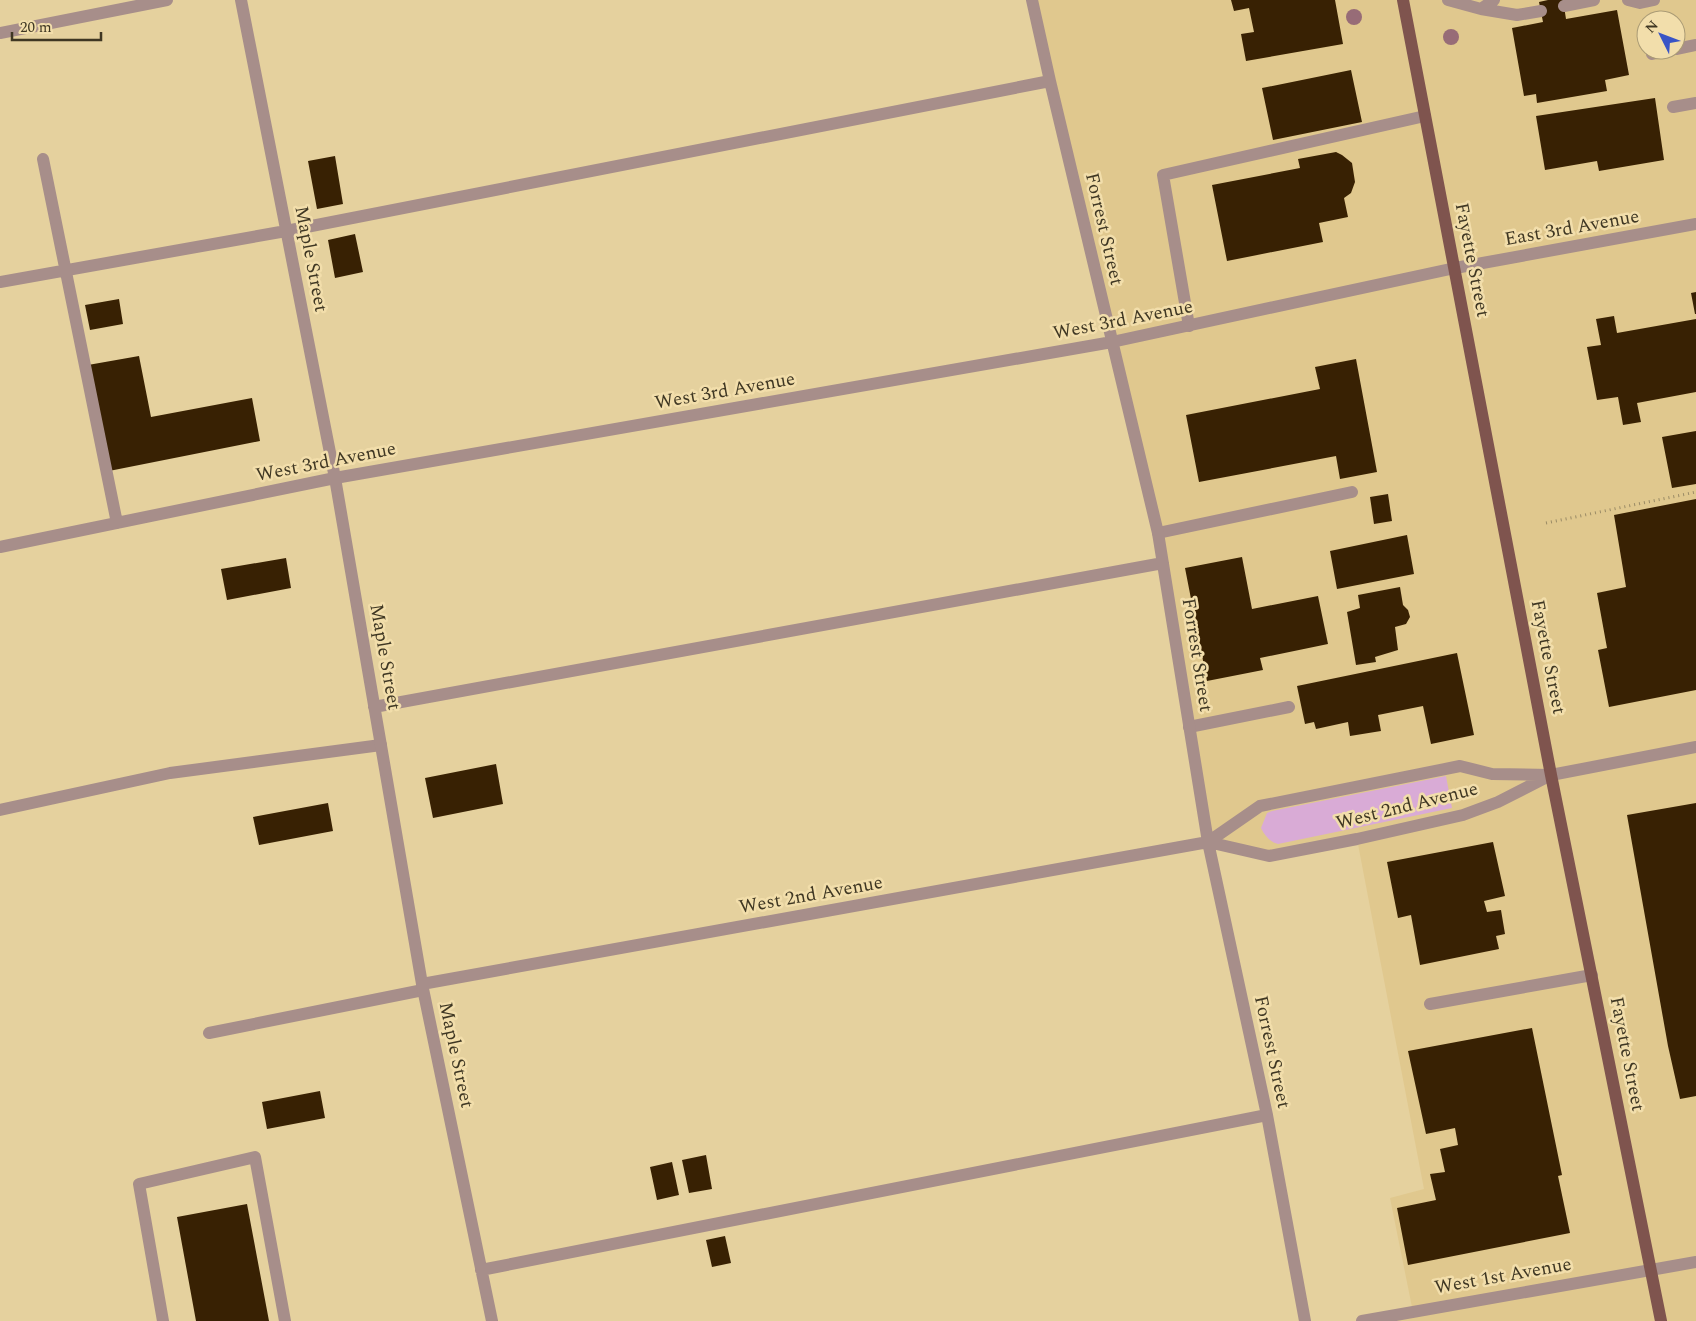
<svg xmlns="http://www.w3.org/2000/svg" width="1696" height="1321" viewBox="0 0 1696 1321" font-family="Spectral,serif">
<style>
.built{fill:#e0c88e;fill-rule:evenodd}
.green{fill:#d9abd6}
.building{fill:#382103}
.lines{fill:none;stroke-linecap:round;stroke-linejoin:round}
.path{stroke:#9a8b66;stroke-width:3;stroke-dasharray:1 4;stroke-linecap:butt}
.service{stroke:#a78e8a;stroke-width:12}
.minor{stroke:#a78e8a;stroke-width:12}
.primary{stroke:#7f544e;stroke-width:12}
.tree{fill:#976c77}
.labels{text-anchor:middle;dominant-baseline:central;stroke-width:5;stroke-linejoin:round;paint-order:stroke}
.street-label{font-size:19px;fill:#3f3723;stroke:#f2deab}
</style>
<rect width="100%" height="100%" fill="#e5d19e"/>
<path class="built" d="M1032,0H1696V1321H1362L1413,1312L1390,1198L1424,1189L1357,839L1269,856L1208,842L1158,533ZM1646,20H1676V50H1646Z"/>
<path class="green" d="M1446,776L1452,808L1278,844C1270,842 1265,836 1261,828L1267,813L1272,811Z"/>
<path class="building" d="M1231,0H1335L1343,44L1246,61L1241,34L1254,32L1249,8L1234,11Z
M1548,0H1563L1566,19L1617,10L1629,75L1605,80L1607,91L1537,103L1536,94L1524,96L1512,28L1543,22L1539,2Z
M1351,70L1362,122L1273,140L1262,88Z
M1655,98L1664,160L1599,171L1597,161L1545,170L1536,116Z
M1336,152L1342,155L1352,163L1355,182L1351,193L1344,198L1348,217L1319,223L1323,242L1227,261L1212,185L1300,168L1298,159Z
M335,156L343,204L317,209L308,161Z
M355,234L363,272L335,278L328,240Z
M1696,292V314H1695L1691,293Z
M119,299L123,324L90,330L85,305Z
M1614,316L1617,333L1696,319V392L1637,403L1641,422L1623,425L1618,397L1597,400L1587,347L1601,345L1596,319Z
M139,356L151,417L252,398L260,441L109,471L88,365Z
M1356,359L1377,472L1340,479L1336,456L1199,482L1186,415L1320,389L1315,367Z
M1696,431V484L1672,488L1662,437Z
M1388,494L1392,521L1374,524L1370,497Z
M1696,499V690L1609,707L1598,650L1607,648L1597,593L1626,587L1614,515Z
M1407,535L1414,574L1337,589L1330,551Z
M1242,557L1252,609L1318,596L1328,644L1260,658L1263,670L1207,681L1185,568Z
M286,558L291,588L227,600L221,569Z
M1400,587L1403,605L1408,610L1410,617L1406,624L1395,627L1398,650L1375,657L1376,662L1356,665L1347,612L1360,608L1358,595Z
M1457,653L1474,735L1431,744L1423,706L1378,715L1381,731L1350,736L1348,722L1316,729L1314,722L1305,724L1297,686Z
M496,764L503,804L433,818L425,778Z
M328,803L333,831L259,845L253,817Z
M1696,803V1096L1680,1099L1668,1046L1627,815Z
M1493,842L1505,896L1484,901L1487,912L1501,910L1505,934L1496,936L1499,949L1420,965L1411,915L1398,918L1387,862Z
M1532,1028L1562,1175L1558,1176L1570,1233L1408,1265L1397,1208L1436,1200L1430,1174L1445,1172L1440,1149L1458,1145L1455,1128L1426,1134L1408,1051Z
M320,1091L325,1118L267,1129L262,1102Z
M706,1155L712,1189L689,1193L682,1160Z
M672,1162L679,1195L657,1200L650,1167Z
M247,1204L269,1321H196L177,1217Z
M725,1236L731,1263L712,1267L706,1240Z"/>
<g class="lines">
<path class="path" d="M1546,523L1696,492"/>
<path class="service" d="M1448,0L1481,9L1494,0
M1628,0L1640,3L1654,0
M1564,6L1594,0
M1481,9L1517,15L1541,11
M1676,49L1696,45
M1652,54L1671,50
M1673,107L1696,103
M1189,326L1163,175L1425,116
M1158,533L1352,492
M1189,727L1289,707
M0,810L170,773L381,745
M1430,1004L1592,975
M209,1033L423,990
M163,1321L139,1184L255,1157L285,1321"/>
<path class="minor" d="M241,0L335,478L422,984L492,1321
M1032,0L1050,81L1158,533L1208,842L1267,1115L1305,1321
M0,33L167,0
M43,159L117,523
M0,282L286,231L1050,81
M0,547L335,478L1112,342L1455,268L1696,224
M374,707L1163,563
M1208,842L1260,806L1460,766L1492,774L1551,775L1696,747
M422,984L1208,842L1269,856L1357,839L1463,815L1498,802L1551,775
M481,1270L1267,1115
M1362,1321L1696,1262"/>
<path class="primary" d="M1403,0L1551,775L1661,1321"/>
</g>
<g class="tree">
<circle cx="1354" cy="17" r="8"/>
<circle cx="1451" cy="37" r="8"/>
</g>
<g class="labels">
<g class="street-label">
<text transform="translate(1572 228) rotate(-10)">East 3rd Avenue</text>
<text transform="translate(1104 229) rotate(77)">Forrest Street</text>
<text transform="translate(311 259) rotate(79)">Maple Street</text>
<text transform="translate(1472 260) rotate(79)">Fayette Street</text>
<text transform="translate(1123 320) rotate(-11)">West 3rd Avenue</text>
<text transform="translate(725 391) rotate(-10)">West 3rd Avenue</text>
<text transform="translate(326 462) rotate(-11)">West 3rd Avenue</text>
<text transform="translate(1197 655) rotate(81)">Forrest Street</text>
<text transform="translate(385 657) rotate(80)">Maple Street</text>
<text transform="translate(1548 657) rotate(79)">Fayette Street</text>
<text transform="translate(1407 806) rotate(-14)">West 2nd Avenue</text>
<text transform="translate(811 895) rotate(-10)">West 2nd Avenue</text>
<text transform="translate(1272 1052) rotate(78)">Forrest Street</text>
<text transform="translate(1627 1054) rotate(79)">Fayette Street</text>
<text transform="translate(456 1055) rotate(78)">Maple Street</text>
<text transform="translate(1503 1276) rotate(-10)">West 1st Avenue</text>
</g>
</g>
<g transform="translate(1661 35) rotate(312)"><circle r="24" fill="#f2deab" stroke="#aa9b75"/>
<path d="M0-4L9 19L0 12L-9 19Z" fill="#3954c6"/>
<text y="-8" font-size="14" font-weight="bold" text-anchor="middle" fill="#3f3723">N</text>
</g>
<path d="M12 32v8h89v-8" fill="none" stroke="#3f3723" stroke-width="2.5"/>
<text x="20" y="32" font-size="15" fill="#3f3723" stroke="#f2deab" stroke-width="4" paint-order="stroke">20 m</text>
</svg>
